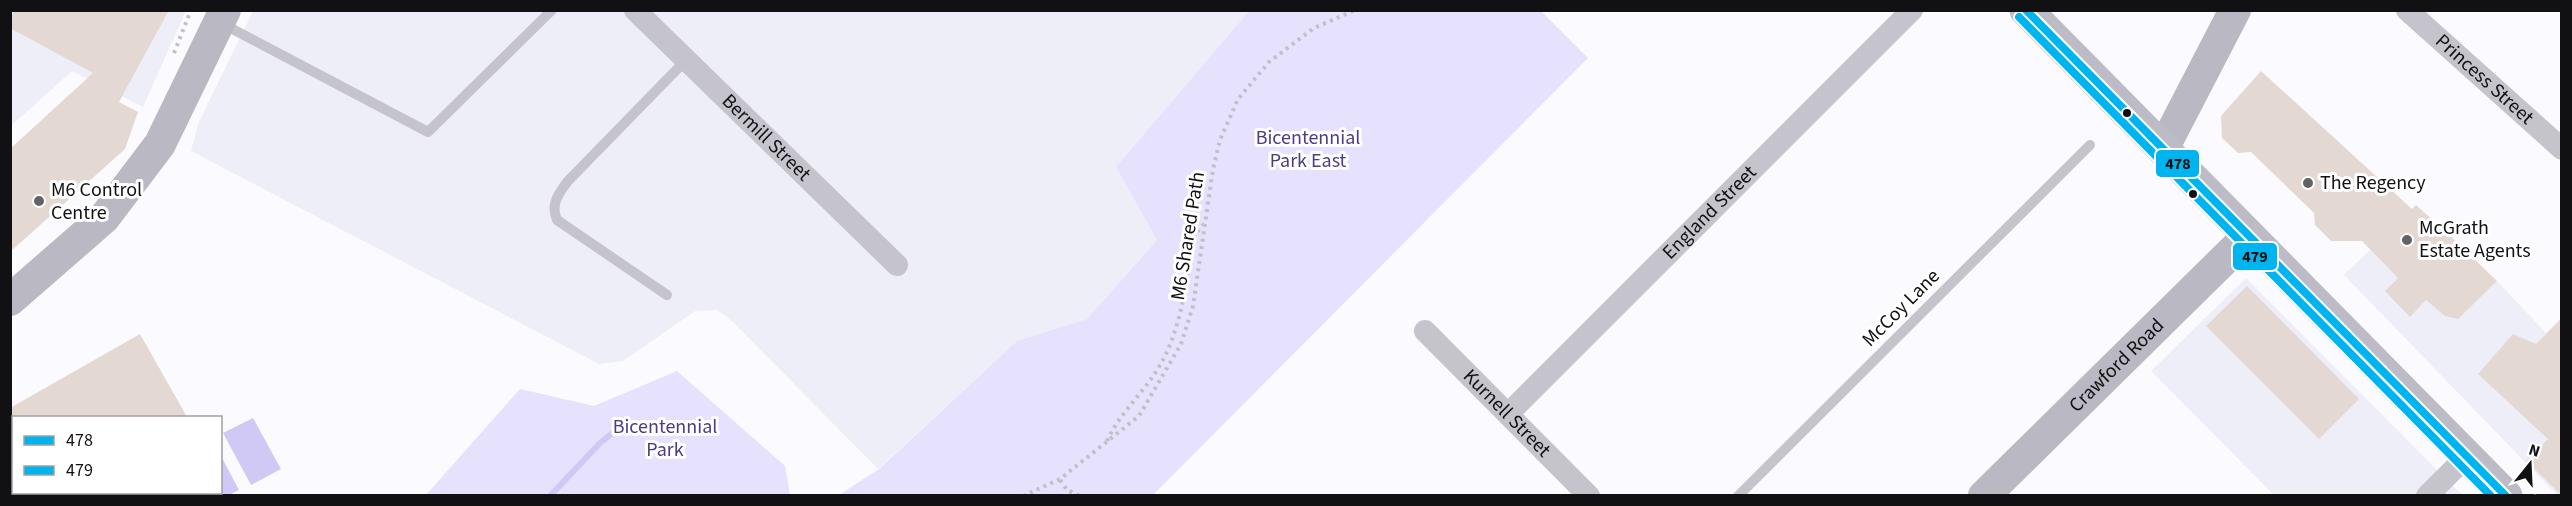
<svg xmlns="http://www.w3.org/2000/svg" width="2572" height="506" viewBox="0 0 2572 506" font-family="'Source Sans 3',sans-serif">
<style>
.built{fill:#eeeef8}
.green{fill:#e6e1fd}
.water{fill:#d0c9f5}
.lines{fill:none;stroke-linecap:round;stroke-linejoin:round}
.stream{stroke:#d0c9f5;stroke-width:6}
.building{fill:#e4d8d2}
.path{stroke:#c1c0c7;stroke-width:4;stroke-dasharray:3 4.5;stroke-linecap:butt}
.lane{stroke:#c5c3cc;stroke-width:10}
.street{stroke:#c5c3cc;stroke-width:22}
.secondary{stroke:#bab8c2;stroke-width:32}
.primary{stroke:#bdbbc6;stroke-width:33}
.bus-1-casing{stroke:#fff;stroke-width:12}
.bus-2-casing{stroke:#fff;stroke-width:12}
.bus-1{stroke:#00b5ef;stroke-width:8}
.bus-2{stroke:#00b5ef;stroke-width:8}
.bus-dot{fill:#111114;stroke:#fff;stroke-width:2}
.poi-dot{fill:#636366;stroke:#fff;stroke-width:2}
.labels{text-anchor:middle;dominant-baseline:central;stroke-width:6;stroke-linejoin:round;paint-order:stroke}
.street-label{font-size:20px;fill:#111114;stroke:#fff}
.park-label{font-size:20px;fill:#4d3c84;stroke:#fff}
.poi-label{font-size:20px;fill:#111114;stroke:#fff;text-anchor:start}
.line-badge{stroke:#fff;stroke-width:2}
.pale-badge-label{font-size:16px;text-anchor:middle;font-weight:bold;fill:#111}
</style>
<rect width="100%" height="100%" fill="#fbfafe"/>
<path class="built" d="M11,11H186L143,107L72,71L11,126Z
M253,11H1249L1116,167L1157,240L1087,319L1017,341L878,469L732,321L717,310L695,311L623,361L599,364L191,151L198,124Z
M2416,205L2497,281L2546,333L2561,318V495H2557L2344,275Z
M2246,278L2462,495H2274L2151,371Z"/>
<path class="green" d="M1249,11H1541L1588,58L1153,495H839L879,469L1017,341L1087,319L1157,240L1116,167Z
M677,371L785,466L790,495H426L520,389L594,406Z"/>
<path class="water" d="M253,418L281,469L251,485L223,433Z
M221,456L239,490L229,495H223L221,491Z"/>
<g class="lines">
<path class="stream" d="M550,496L600,443L624,424"/>
</g>
<path class="building" d="M15,10H169L119,102L138,112L125,149L10,252V149L93,73L10,28V19Z
M2261,71L2412,209L2416,205L2444,230L2497,281L2458,319L2445,316L2426,300L2410,317L2385,291L2398,278L2362,241H2331L2315,225L2314,213L2251,152L2238,153L2222,138L2221,116Z
M2247,286L2359,399L2319,439L2206,326Z
M2562,318V495H2561L2526,461L2548,439L2478,374L2513,334L2536,344Z
M140,334L187,417H10V408Z"/>
<g class="lines">
<path class="path" d="M174,53L191,10
M1107,441C1120,412 1145,392 1160,365C1183,326 1186,277 1195,234L1205,223
M1060,480L1067,490L1080,496
M1023,496L1060,479L1139,416L1181,344L1193,306L1213,169L1220,140L1238,99L1269,62L1314,28L1355,10"/>
<path class="lane" d="M221,23L428,132L552,10
M667,295L557,220C550,204 559,193 568,181L686,60
M1738,496L2090,145"/>
<g class="street">
<path id="s1" d="M635,10L897,265"/>
<path id="s2" d="M2407,10L2562,149"/>
<path id="s3" d="M1425,331L1589,496"/>
<path id="s4" d="M1508,414L1912,10"/>
<path d="M2427,496L2467,456"/>
</g>
<g class="secondary">
<path d="M2163,149L2235,10"/>
<path d="M10,300L104,218L160,144L225,10"/>
<path id="s5" d="M1984,496L2248,236"/>
</g>
<path class="primary" d="M2026,10L2506,496"/>
<g class="bus-1-casing">
<path id="bus-1" d="M2026,10L2506,496"/>
</g>
<g class="bus-2-casing">
<path id="bus-2" d="M2019,17L2491,496"/>
</g>
<use href="#bus-1" class="bus-1"/>
<use href="#bus-2" class="bus-2"/>
</g>
<g class="bus-dot">
<circle cx="2127" cy="113" r="5"/>
<circle cx="2193" cy="194" r="5"/>
</g>
<g class="poi-dot">
<circle cx="2308" cy="183" r="6"/>
<circle cx="39" cy="201" r="6"/>
<circle cx="2407" cy="240" r="6"/>
</g>
<g class="labels">
<g class="street-label">
<text stroke="none"><textPath href="#s2" startOffset="104">Princess Street</textPath></text>
<text stroke="none"><textPath href="#s1" startOffset="183">Bermill Street</textPath></text>
<text stroke="none"><textPath href="#s4" startOffset="285">England Street</textPath></text>
<text transform="translate(1188 236) rotate(-81)">M6 Shared Path</text>
<text transform="translate(1901 308) rotate(-45)">McCoy Lane</text>
<text stroke="none"><textPath href="#s5" startOffset="186">Crawford Road</textPath></text>
<text stroke="none"><textPath href="#s3" startOffset="116">Kurnell Street</textPath></text>
</g>
<g class="park-label">
<text x="1308" y="138">Bicentennial<tspan x="1308" dy="23">Park East</tspan></text>
<text x="665" y="427">Bicentennial<tspan x="665" dy="23">Park</tspan></text>
</g>
<g class="poi-label">
<text x="2320" y="183">The Regency</text>
<text x="51" y="190">M6 Control<tspan x="51" dy="23">Centre</tspan></text>
<text x="2419" y="228">McGrath<tspan x="2419" dy="23">Estate Agents</tspan></text>
</g>
</g>
<g class="line-badge">
<rect x="2155" y="149" width="45" height="29" rx="6" fill="#00b5ef"/>
<rect x="2232" y="242" width="46" height="29" rx="6" fill="#00b5ef"/>
</g>
<g class="pale-badge-label">
<text x="2178" y="169">478</text>
<text x="2255" y="262">479</text>
</g>
<rect width="2572" height="506" fill="none" stroke="#111114" stroke-width="24"/>
<rect x="12" y="416" width="210" height="78" fill="#ffffff" stroke="#a0a0a1" stroke-width="1.5"/>
<rect x="24" y="436" width="30" height="9" fill="#00b5ef" stroke="#a0a0a1" stroke-width="1.5"/>
<text x="66" y="446" font-size="18" fill="#111114">478</text>
<rect x="24" y="466" width="30" height="9" fill="#00b5ef" stroke="#a0a0a1" stroke-width="1.5"/>
<text x="66" y="476" font-size="18" fill="#111114">479</text>
<g transform="translate(2530 464) rotate(18)" stroke="#ffffff" stroke-width="4.5" paint-order="stroke">
<path d="M0-4.5L10 22L0 15L-10 22Z" fill="#111114"/>
<text y="-9" font-size="16" font-weight="bold" text-anchor="middle" fill="#111114">N</text>
</g>
</svg>
